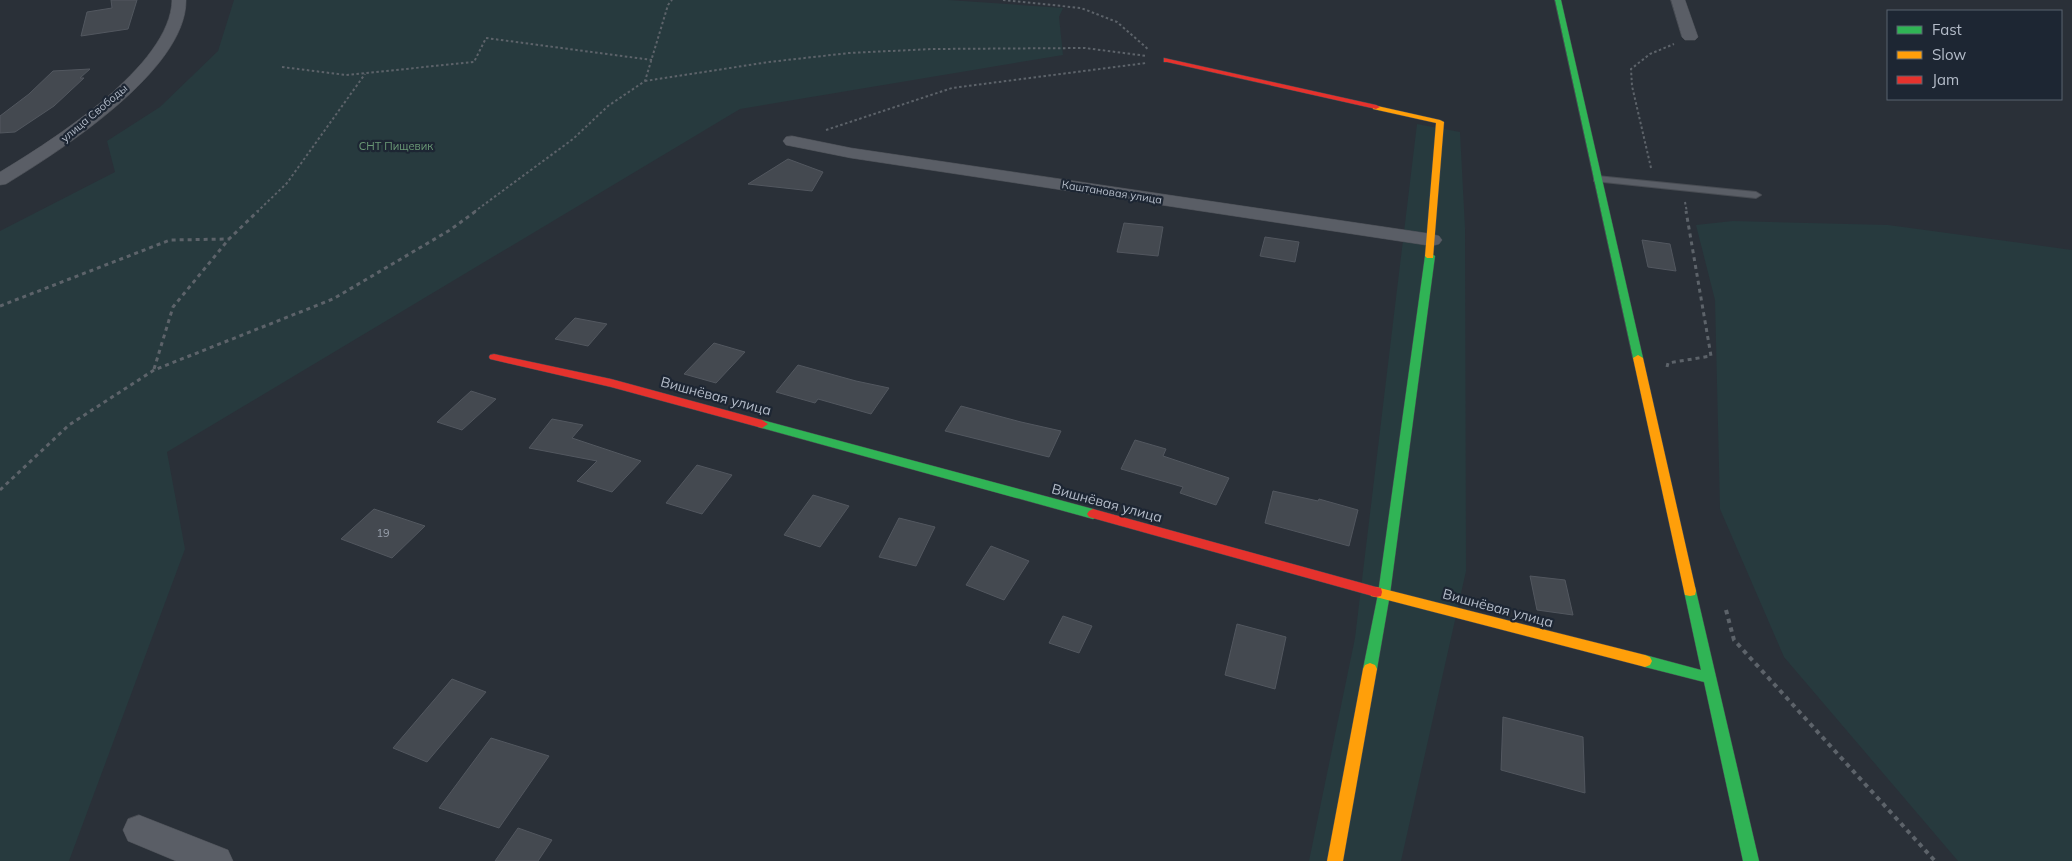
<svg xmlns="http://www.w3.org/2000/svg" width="2072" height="861" viewBox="0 0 2072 861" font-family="Mulish,sans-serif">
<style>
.green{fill:#273a3e}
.building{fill:#444950;stroke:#52575f}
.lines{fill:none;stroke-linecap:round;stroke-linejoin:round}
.lane-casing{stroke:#484c53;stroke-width:2}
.street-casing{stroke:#484c53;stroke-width:1}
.fast-casing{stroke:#484c53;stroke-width:1}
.slow-casing{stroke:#484c53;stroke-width:1}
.jam-casing{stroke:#484c53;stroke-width:1}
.path-far2{stroke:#5d636a;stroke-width:2;stroke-dasharray:2.5 2.5;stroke-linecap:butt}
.path-far1{stroke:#5d636a;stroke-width:3;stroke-dasharray:4 4;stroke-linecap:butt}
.path{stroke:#5d636a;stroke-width:4;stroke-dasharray:4.5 4.5;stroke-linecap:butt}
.lane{fill:#5a5e66;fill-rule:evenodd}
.street{fill:#5a5e66;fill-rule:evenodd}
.fast{fill:#30b455;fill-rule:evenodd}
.slow{fill:#ff9f0a;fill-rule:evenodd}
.jam{fill:#e5322d;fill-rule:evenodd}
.labels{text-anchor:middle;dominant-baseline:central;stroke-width:4.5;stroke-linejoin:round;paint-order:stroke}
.far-street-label{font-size:11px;fill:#b4bcc9;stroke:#1d2633}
.far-park-label{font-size:11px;fill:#6b9a76;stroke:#1d2633}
.number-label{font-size:11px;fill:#989fab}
.street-label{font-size:14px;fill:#b4bcc9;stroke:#1d2633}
</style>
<rect width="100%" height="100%" fill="#2a3038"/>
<path class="green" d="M234,0H948L1063,8L1059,17L1063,55L740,109L167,452L185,549L69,861H0V231L115,172L107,141L160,107L218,51Z
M1417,124L1460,132L1465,228L1466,571L1401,861H1309L1355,638Z
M1733,221L1888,225L2072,250V861H1958L1784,657L1720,509L1715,300L1696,225Z"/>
<path class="building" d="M111,0H137L128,29L81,36L87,12L112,8Z
M90,69L80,78H84L54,106L15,132L0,133V116L29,94L53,71Z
M788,159L823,172L812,191L748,184Z
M1124,223L1163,227L1158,256L1117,252Z
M1265,237L1299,242L1295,262L1260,256Z
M1642,240L1670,244L1676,271L1648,267Z
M575,318L607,324L588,346L555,339Z
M714,343L745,352L716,383L684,374Z
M798,365L856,381L889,388L871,414L818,399L815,403L776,392Z
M471,391L496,399L462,430L437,422Z
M961,406L1021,422L1061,431L1049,457L945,431Z
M552,419L583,425L572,438L641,461L612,492L577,481L597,461L529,448Z
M1135,440L1166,449L1163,456L1229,478L1216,505L1180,493L1183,487L1121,469Z
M697,465L732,475L702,514L666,503Z
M1273,491L1318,501L1319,499L1358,510L1349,546L1265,523Z
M813,495L849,506L820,547L784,535Z
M374,509L425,526L392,558L341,539Z
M899,518L935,527L916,566L879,557Z
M991,546L1029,561L1004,600L966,585Z
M1530,576L1565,580L1573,615L1537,610Z
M1063,616L1092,626L1079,653L1049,643Z
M1237,624L1286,637L1275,689L1225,675Z
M452,679L486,692L427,762L393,748Z
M1503,717L1583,737L1585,793L1501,770Z
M491,738L549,756L499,828L439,808Z
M518,828L552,840L538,861H495Z"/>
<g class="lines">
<g class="lane-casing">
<path id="lane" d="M1597,176L1756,192L1761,195L1756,198L1594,181V177Z"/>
</g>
<g class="street-casing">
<path id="street" d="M172,0H186C187,70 60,151 6,184L0,185V172C51,141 171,66 172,0Z
M1671,0H1685L1698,37L1695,40H1685L1682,37Z
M792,136L851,148L1432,234L1439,236L1442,240L1439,244L1432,246L851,158L786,145L783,141L786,137Z
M139,815L228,850L233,861H176L128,841L123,830L128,819Z"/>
</g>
<g class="fast-casing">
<path id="fast" d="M1555,0H1561L1643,358L1638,361L1633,358Z
M1430,253L1435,256L1390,594L1377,669L1375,673L1370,675L1365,673L1363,669L1378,594L1425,256Z
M762,420L1093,509L1097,511L1099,514L1097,517L1093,519L758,427L756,424Z
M1690,586L1695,587L1696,591L1759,861H1743L1704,682L1645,667L1640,665L1638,661L1640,657L1645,655L1701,670L1684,591L1685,587Z"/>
</g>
<g class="slow-casing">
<path id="slow" d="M1373,105L1440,120L1444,122L1433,258H1427L1425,256L1436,123L1373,109Z
M1638,355L1643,358L1696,591L1695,595L1690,596L1685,595L1684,591L1633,358Z
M1376,587L1645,655L1650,657L1652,661L1650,665L1645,667L1376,597L1371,596L1370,592L1371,588Z
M1370,663L1375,665L1377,669L1343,861H1327L1363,669L1365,665Z"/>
</g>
<g class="jam-casing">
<path id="jam" d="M1164,58L1376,105L1380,107L1376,109L1167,62H1164Z
M494,354L611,379L762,420L768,424L762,428L611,387L490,359L489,357L490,355Z
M1093,509L1376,587L1381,588L1382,592L1381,596L1376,597L1089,517L1087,514L1089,511Z"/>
</g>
<path class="path-far2" d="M1003,0L1081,8L1117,22L1149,50
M282,67L346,75L474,62L486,38L652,60
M645,81L769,62L849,53L932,49L1085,48L1147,56
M826,130L952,88L1146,63
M1651,168L1632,86L1631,69L1650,54L1674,44
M1685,202L1687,212
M257,212L287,183L365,74
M474,212L573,139L608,106L645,81L668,5L672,0"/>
<path class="path-far1" d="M0,306L170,240L229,239
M1667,367L1668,363L1711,356L1686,211
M154,369L173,307L229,239L258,211
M0,490L69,425L154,370L333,299L450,230L476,211"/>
<path class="path" d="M1726,610L1734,640L1935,861"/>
<use href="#lane" class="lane"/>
<use href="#street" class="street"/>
<use href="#fast" class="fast"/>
<use href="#slow" class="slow"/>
<use href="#jam" class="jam"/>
</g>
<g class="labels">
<g class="far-street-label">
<text transform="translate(94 113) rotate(-40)">улица Свободы</text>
<text transform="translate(1112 192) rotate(9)">Каштановая улица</text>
</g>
<g class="far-park-label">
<text x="396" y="146">СНТ Пищевик</text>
</g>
<g class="number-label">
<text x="383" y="533">19</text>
</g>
<g class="street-label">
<text transform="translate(716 396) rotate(15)">Вишнёвая улица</text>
<text transform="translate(1107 503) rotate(15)">Вишнёвая улица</text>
<text transform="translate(1498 608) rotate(15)">Вишнёвая улица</text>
</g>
</g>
<rect x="1887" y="10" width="175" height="90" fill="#1d2633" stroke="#59626f"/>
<rect x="1897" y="26" width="25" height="8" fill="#30b455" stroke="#59626f"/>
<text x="1932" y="35" font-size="15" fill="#b4bcc9">Fast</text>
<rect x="1897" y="51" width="25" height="8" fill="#ff9f0a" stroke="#59626f"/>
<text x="1932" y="60" font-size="15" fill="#b4bcc9">Slow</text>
<rect x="1897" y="76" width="25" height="8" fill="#e5322d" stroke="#59626f"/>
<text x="1932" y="85" font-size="15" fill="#b4bcc9">Jam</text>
</svg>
